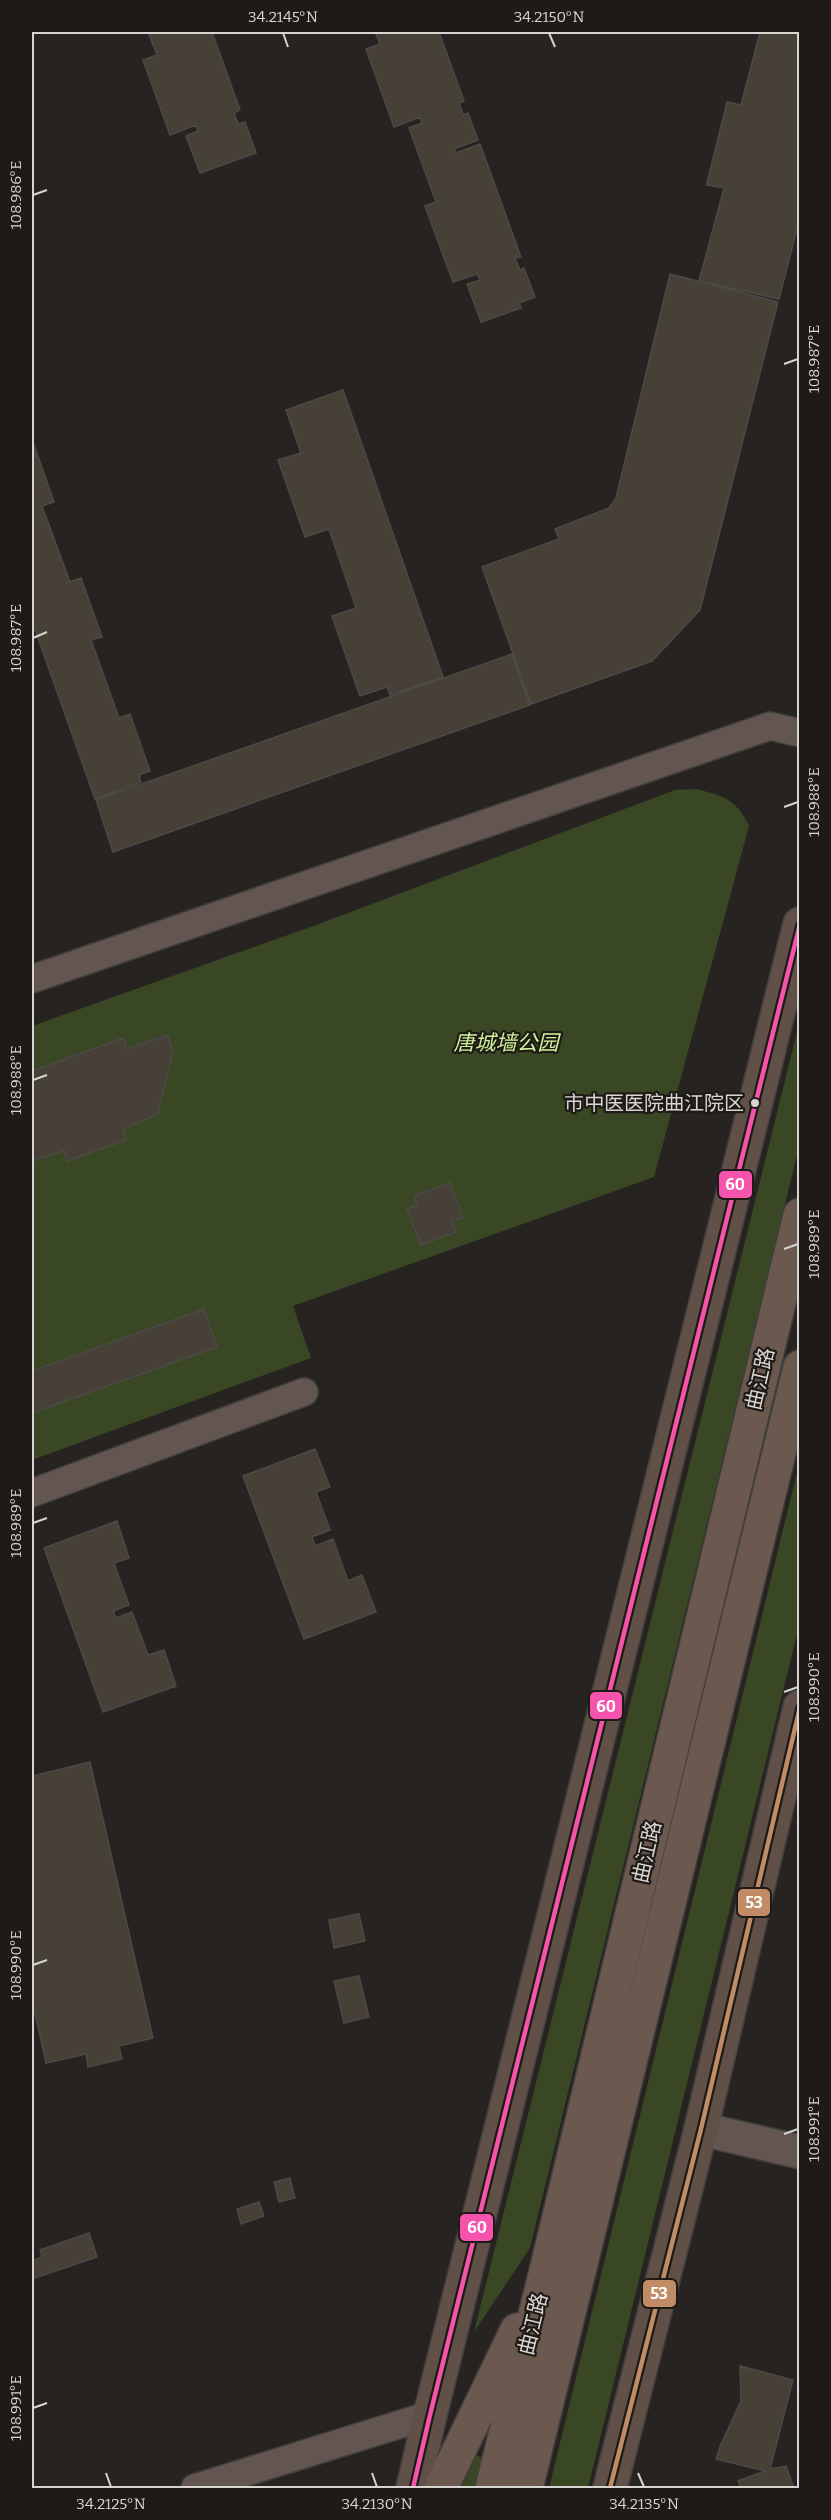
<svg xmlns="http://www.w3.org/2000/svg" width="831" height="2520" viewBox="0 0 831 2520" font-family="Bitter,'Noto Sans SC',serif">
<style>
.green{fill:#3a4724}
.building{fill:#464037;stroke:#4c4947;stroke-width:1.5}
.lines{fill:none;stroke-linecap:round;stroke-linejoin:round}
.minor-casing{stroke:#413f3e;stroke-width:30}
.tertiary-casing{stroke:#413f3e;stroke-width:36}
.secondary-casing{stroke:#413f3e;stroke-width:36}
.trunk-casing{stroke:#413f3e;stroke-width:36}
.minor{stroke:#635650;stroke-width:27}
.tertiary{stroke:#635650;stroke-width:33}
.secondary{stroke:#605048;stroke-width:33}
.trunk{stroke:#6b584f;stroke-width:33}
.bus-1-casing{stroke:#1e1a16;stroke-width:9}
.bus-2-casing{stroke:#1e1a16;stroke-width:9}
.bus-1{stroke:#f653ac;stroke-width:4.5}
.bus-2{stroke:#c18c65;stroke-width:4.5}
.ticks{fill:none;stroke:#d7d4d1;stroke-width:2}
.bus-dot{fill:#d7d4d1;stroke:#1e1a16;stroke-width:2}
.labels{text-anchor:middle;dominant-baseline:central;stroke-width:4.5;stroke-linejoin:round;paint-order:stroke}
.bus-label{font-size:20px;fill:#d7d4d1;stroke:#1e1a16;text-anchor:end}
.park-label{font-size:21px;font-style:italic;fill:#cef19b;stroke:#1e1a16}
.street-label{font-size:21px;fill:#d7d4d1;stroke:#1e1a16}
.line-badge{stroke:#1e1a16;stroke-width:2}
.badge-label{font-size:16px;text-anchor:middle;font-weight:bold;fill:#fff}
.neatline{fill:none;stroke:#d7d4d1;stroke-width:2}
.ticks-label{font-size:15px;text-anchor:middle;fill:#d7d4d1}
</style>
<rect width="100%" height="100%" fill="#262321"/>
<path class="green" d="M695,789C722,795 737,799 749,826L654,1177L293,1306L311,1358L32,1460V1026L316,925L675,790Z
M799,1024V1147L530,2248L474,2332Z
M799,1464V1626L588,2488H549Z
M474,2454L482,2458L475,2488H458Z"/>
<path class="building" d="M148,32H212L240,110L234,113L238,124L245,122L256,153L200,173L186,136L198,131L196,125L170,135L143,60L157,55Z
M375,32H439L464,101L459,103L463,115L468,113L478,140L454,149L456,153L480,144L521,257L515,258L520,270L524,268L535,297L519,303L521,308L481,322L467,284L480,280L477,274L453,282L425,206L436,202L409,128L422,123L420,117L394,127L366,49L380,44Z
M760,32H800V217L779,299L699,281L724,188L706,185L708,179L727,102L741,105Z
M670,274L778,302L700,610L652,661L531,704L482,567L559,539L555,529L609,508L616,498Z
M343,390L443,677L390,695L387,687L360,696L332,616L356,608L329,529L305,537L278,460L301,453L286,410Z
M33,442L54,502L42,506L70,582L81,578L102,637L91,640L119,718L130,714L150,771L139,775L141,782L95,799L32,621Z
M512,654L530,705L113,852L96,800Z
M168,1035L173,1052L157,1115L123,1129L126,1140L67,1161L64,1151L32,1161V1071L123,1038L127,1049Z
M450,1183L463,1218L452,1221L456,1232L421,1245L407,1209L417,1205L414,1196Z
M204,1309L217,1347L32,1413V1371Z
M315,1449L330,1487L316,1492L330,1530L312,1537L315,1546L333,1539L348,1581L362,1575L376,1612L304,1639L243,1476Z
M117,1521L129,1558L114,1563L129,1605L113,1611L116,1618L132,1612L148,1655L164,1650L176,1686L103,1712L44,1548Z
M90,1762L153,2038L119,2046L122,2059L88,2067L86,2054L46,2063L32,2000V1776Z
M359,1914L365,1941L334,1948L329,1920Z
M359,1976L369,2017L344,2023L334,1981Z
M290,2178L295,2198L279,2202L274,2182Z
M259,2202L264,2216L241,2224L237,2209Z
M89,2233L97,2257L32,2279V2261L42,2257L40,2250Z
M740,2366L793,2380L770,2469L786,2466L794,2488H741L738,2481L765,2471L716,2459L721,2444L741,2401Z"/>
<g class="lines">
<g class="minor-casing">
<path id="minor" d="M32,979L770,726L800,733
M32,1493L304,1392
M195,2488L430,2415"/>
</g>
<g class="tertiary-casing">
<path id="tertiary" d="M701,2129L800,2152"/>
</g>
<g class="secondary-casing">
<path id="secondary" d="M413,2488L430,2415L800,924
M610,2488L701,2129L800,1707"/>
</g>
<g class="trunk-casing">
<path id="trunk" d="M441,2488L517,2330
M492,2488L547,2267L800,1215
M526,2488L800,1367"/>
</g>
<use href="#minor" class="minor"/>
<use href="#tertiary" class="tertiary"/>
<use href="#secondary" class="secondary"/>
<use href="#trunk" class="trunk"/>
<g class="bus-1-casing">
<path id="bus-1" d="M413,2488L430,2415L800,924"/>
</g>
<g class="bus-2-casing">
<path id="bus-2" d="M610,2488L701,2129L800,1707"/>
</g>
<use href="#bus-1" class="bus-1"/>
<use href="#bus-2" class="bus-2"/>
</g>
<path class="ticks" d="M283,33L288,47M549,33L555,47M33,195L47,190M784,364L798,359M33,638L47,632M784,807L798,802M33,1080L47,1075M784,1249L798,1244M33,1523L47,1518M784,1692L798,1687M33,1965L47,1960M784,2134L798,2129M33,2408L47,2403M106,2473L111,2487M372,2473L377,2487M638,2473L644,2487"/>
<circle class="bus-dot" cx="755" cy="1103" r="5"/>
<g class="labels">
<g class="bus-label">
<text x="744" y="1103">市中医医院曲江院区</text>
</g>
<g class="park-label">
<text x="506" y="1043">唐城墙公园</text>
</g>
<g class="street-label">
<text transform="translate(760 1379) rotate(-77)">曲江路</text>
<text transform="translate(647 1852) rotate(-77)">曲江路</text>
<text transform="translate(533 2324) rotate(-76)">曲江路</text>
</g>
</g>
<g class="line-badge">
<rect x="718" y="1170" width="35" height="29" rx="6" fill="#f653ac"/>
<rect x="589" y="1691" width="34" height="29" rx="6" fill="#f653ac"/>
<rect x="737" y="1888" width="34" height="29" rx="6" fill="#c18c65"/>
<rect x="459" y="2213" width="35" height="29" rx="6" fill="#f653ac"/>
<rect x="642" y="2279" width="35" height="29" rx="6" fill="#c18c65"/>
</g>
<g class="badge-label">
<text x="735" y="1190">60</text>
<text x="606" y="1712">60</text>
<text x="754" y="1908">53</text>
<text x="477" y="2233">60</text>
<text x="659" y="2299">53</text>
</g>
<rect width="831" height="2520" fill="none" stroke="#1e1a16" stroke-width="66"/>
<rect x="33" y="33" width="765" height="2454" class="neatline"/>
<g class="ticks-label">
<text x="283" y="22">34.2145°N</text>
<text x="549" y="22">34.2150°N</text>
<text transform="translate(16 195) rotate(-90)" y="5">108.986°E</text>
<text transform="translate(814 359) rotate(-90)" y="5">108.987°E</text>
<text transform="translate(16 638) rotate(-90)" y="5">108.987°E</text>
<text transform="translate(814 802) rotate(-90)" y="5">108.988°E</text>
<text transform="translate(16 1080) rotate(-90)" y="5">108.988°E</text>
<text transform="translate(814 1244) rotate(-90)" y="5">108.989°E</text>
<text transform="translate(16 1523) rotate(-90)" y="5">108.989°E</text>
<text transform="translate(814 1687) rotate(-90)" y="5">108.990°E</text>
<text transform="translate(16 1965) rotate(-90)" y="5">108.990°E</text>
<text transform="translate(814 2129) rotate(-90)" y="5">108.991°E</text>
<text transform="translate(16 2408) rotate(-90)" y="5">108.991°E</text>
<text x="111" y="2509">34.2125°N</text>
<text x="377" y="2509">34.2130°N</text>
<text x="644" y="2509">34.2135°N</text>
</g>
</svg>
